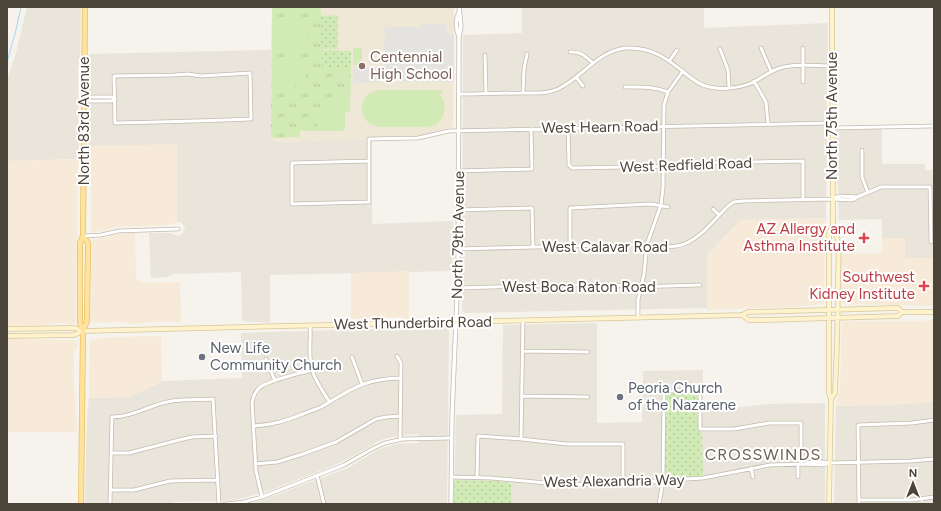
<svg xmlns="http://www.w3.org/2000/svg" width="941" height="511" viewBox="0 0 941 511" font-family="Figtree,sans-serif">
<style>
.residential{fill:#eae5da}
.commercial{fill:#f7ead8}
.education{fill:#efe8d6}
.grass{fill:url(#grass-tufts)}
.park{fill:url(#park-dots)}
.pitch{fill:#d2eab5}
.parking{fill:#e5e3e0}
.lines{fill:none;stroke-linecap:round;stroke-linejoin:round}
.stream{stroke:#a9d4f2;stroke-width:1}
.minor-casing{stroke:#c2bbae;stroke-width:4.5}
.tertiary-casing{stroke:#c2bbae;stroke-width:5}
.secondary-casing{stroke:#d6c79b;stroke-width:5.5}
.primary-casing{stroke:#e6c16a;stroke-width:6}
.minor{stroke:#fff;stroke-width:3}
.tertiary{stroke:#fff;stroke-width:3.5}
.secondary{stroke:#fff3cd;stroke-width:4}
.primary{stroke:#ffe39c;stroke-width:4.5}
.education-dot{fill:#8d6e63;stroke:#fff;stroke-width:1.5}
.health-dot{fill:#e0444e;stroke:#fff;stroke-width:1.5}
.worship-dot{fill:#6b7280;stroke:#fff;stroke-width:1.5}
.labels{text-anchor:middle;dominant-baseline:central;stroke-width:4;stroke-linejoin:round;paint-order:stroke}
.education-label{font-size:15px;fill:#785e54;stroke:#fff;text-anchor:start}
.street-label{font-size:15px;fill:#4b4439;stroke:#fff}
.health-label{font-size:15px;fill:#be3a42;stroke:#fff;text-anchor:end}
.worship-label{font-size:15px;fill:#5b616d;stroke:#fff;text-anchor:start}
.neighbourhood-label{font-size:16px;letter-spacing:1px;fill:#6e6250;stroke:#fff}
</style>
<defs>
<pattern id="grass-tufts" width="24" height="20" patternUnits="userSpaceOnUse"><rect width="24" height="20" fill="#d2eab5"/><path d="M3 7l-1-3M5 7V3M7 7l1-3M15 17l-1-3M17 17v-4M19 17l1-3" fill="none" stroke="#b6ca9c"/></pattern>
<pattern id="park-dots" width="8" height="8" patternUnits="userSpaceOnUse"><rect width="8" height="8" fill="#d2eab5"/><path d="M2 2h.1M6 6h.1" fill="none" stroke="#b6ca9c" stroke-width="1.8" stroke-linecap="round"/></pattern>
</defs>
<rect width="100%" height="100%" fill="#f6f3ec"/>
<path class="residential" d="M27,7H81L80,57L78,70L79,159L7,161V81L16,53Z
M522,7H704V28L828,23L826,218L741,220L707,255V308L465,313L462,310L463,35L522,33Z
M271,50V142L367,139L372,142V224L453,221L452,271L270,275V323L242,321L241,272L175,274L166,277L151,278L149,233H169L178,236L183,233L184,228H186L181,222H177V145L89,146V54Z
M882,129V164H925V170H934V258H905V238H882V219L839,220L836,130Z
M597,323V423L642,422L643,371L703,370V409L730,408L769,404L825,403V504H454L456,415L502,414L503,325Z
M445,327L448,328L449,332L447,504H251L348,468L379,449L396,444L419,443V434L405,435L383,439L342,462L271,490L244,498L225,501L174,502V504H85L87,417L89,398L129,397L163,381L242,378L241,333Z
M926,402H934V504H834L836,406L907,404Z"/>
<path class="commercial" d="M177,144V222L169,225L117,227L98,232H94L91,231V172L89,162V146Z
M79,159L78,172L76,322L71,325L63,323H52L48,325L7,326V161Z
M826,218L825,231L824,300L822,304L794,307L721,309L707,311V255L741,220Z
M135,233L136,278L141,283L180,282L181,323L166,321L134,324L121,322L95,323L91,322L90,319L92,286L90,276L91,241L118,234Z
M882,238H905V258H934V306L845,304L842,303L841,299L840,254L882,253Z
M409,271V319L398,317L351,319V273Z
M934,319V402L907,404L836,406L840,386L842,323L845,321H923Z
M161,336L162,381L129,397L89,398L90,343L91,340L115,337Z
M7,339L73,340L77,342L78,345L74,354V385L77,431L73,432H7Z"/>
<path class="education" d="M272,7H454L453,127L421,136L370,137L367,139L271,142Z"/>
<path class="grass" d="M272,7H319L321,11L322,67H351L350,112H345V128L342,131H300L299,137L271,138Z"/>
<path class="park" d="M338,15V49H321V16Z
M322,50L351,51V67H322Z
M694,392L697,395L698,429L702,432L703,476L667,479L665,476L666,394L668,393Z
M456,480L494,481L511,483V504H454V483Z"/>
<path class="pitch" d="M283,17C303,16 310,30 308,48H280L277,45V18Z
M353,48H362V65H353Z
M279,58H310C310,78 297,90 277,91V60Z
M378,90H442V94H439L444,101L445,110L442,118L436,125L427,127H380C357,124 355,95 378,90Z
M332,101L345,105V128L342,131H318C317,117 314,105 332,101Z"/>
<path class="parking" d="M421,24H446L447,34H454V82L375,81L374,83H353V67H384L385,27H420Z"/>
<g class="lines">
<path class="stream" d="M7,62L15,34L21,7"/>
<g class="minor-casing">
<path id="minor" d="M761,48L771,71
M803,48V82
M720,49L728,70L729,87
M570,52C580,51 585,56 593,63
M485,55L486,94
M670,60L677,50
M250,73L251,119C205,121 160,122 115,123L114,76L174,75L188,74L201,76Z
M576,77L583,86
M754,81L766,102L768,124
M625,87C641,87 653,86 668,92
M523,93L524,69L527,54
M459,94C480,94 501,93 522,93C534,93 547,94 558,89C583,77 598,50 627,48C652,47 668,59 686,74C693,80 700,85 709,87C723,90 741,88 754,82C763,77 770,71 780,68C796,63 815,66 832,66
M84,97H112L115,99
M84,101H111L115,99
M568,128L569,165L572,168L680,166L704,163L803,161V199
M832,128L934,126
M862,150V177L868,193
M369,161L292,163V204L369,202V139L418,138L449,131L831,123
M458,171L532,169L531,129
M834,198L840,196L857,197
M713,209L719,215
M458,210L532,208L533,247
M83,236L101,235L119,231L178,229
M570,247V208L651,204L668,207
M458,249L647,244C690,255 701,233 728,206L734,202L743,201L833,199L850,200L855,199L857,197L881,187H930L931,242
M457,288L608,284L632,287L700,285
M638,318V300L644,274L647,244L661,205L663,188L664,105L668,92L683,71
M310,326C311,340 308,357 312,370C316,382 323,392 329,401
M523,351L588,352
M397,356L401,363L400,439
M352,357L362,384
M266,359L275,381
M522,396L588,397
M253,426C273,425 285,421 303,414C309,411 315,410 321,407C352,389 363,379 401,378
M521,439L523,320
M111,453H129L179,440L192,437L216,436
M807,463C814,461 822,461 829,463L911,461L934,459
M255,464L277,462L303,454L336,442L376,419L387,417L400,416
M751,468L753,477
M317,475L324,504
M451,477L491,478L569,485L623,483L703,478L770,465L805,464L824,465L829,463
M477,477L478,436L521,439L567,444H623V483
M798,477V464
M110,490H134L170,481L218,480
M262,497L256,471L252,402C253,397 255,392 259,388C269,380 298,374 312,370
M859,500H912L934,497
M110,504L112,417C134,417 151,404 172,401C186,399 200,400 213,399L219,504
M225,504L244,502L262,497L344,465L372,449L385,443L403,439L451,438
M659,504L663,481L664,391L700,390V429H734L769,423H801V464
M859,504L858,425L912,423L934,420"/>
</g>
<g class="tertiary-casing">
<path id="tertiary" d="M459,37C456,29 455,20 459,12
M451,504L452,416L458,271L459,37L461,26L459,7"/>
</g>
<g class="secondary-casing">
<path id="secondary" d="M742,315L749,320H765L898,316L902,312
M7,329L75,328L83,331
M7,336L74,335L83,331L742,315L748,312L898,308L902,312H934
M831,399L835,393C837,355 838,318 838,280C838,263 841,241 833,225L832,7
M829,504L831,399L829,393V232L833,225"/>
</g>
<g class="primary-casing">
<path id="primary" d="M83,331L87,321L88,243L83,236
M81,504L83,331L80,323V243L83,236L85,7"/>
</g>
<use href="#minor" class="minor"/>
<use href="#tertiary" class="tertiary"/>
<use href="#secondary" class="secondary"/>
<use href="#primary" class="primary"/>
</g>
<circle class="education-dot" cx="362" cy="66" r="4"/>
<g class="health-dot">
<path d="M862 232h4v4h4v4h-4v4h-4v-4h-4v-4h4z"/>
<path d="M922 280h4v4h4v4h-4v4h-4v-4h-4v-4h4z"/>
</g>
<g class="worship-dot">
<circle cx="202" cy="357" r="4"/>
<circle cx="620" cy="397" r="4"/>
</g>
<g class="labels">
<g class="education-label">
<text x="370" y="57">Centennial<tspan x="370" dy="17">High School</tspan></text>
</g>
<g class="street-label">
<text transform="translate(832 116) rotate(-90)">North 75th Avenue</text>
<text transform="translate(84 121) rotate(-90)">North 83rd Avenue</text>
<text transform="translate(600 127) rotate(-1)">West Hearn Road</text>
<text transform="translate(686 165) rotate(-2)">West Redfield Road</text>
<text transform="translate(458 235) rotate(-89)">North 79th Avenue</text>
<text x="605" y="247">West Calavar Road</text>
<text x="579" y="287">West Boca Raton Road</text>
<text transform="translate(413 323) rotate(-1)">West Thunderbird Road</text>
<text transform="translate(614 481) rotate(-1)">West Alexandria Way</text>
</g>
<g class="health-label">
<text x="855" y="229">AZ Allergy and<tspan x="855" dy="17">Asthma Institute</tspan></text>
<text x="915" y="277">Southwest<tspan x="915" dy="17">Kidney Institute</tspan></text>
</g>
<g class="worship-label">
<text x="210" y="348">New Life<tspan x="210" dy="17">Community Church</tspan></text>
<text x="628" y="388">Peoria Church<tspan x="628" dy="17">of the Nazarene</tspan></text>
</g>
<g class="neighbourhood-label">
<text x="763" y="454">CROSSWINDS</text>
</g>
</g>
<rect width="941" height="511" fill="none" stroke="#4b4439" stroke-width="16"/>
<g transform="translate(913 483)" stroke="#ffffff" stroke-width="3" paint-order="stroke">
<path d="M0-3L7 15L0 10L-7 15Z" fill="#4b4439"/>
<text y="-6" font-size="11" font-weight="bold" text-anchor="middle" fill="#4b4439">N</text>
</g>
</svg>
